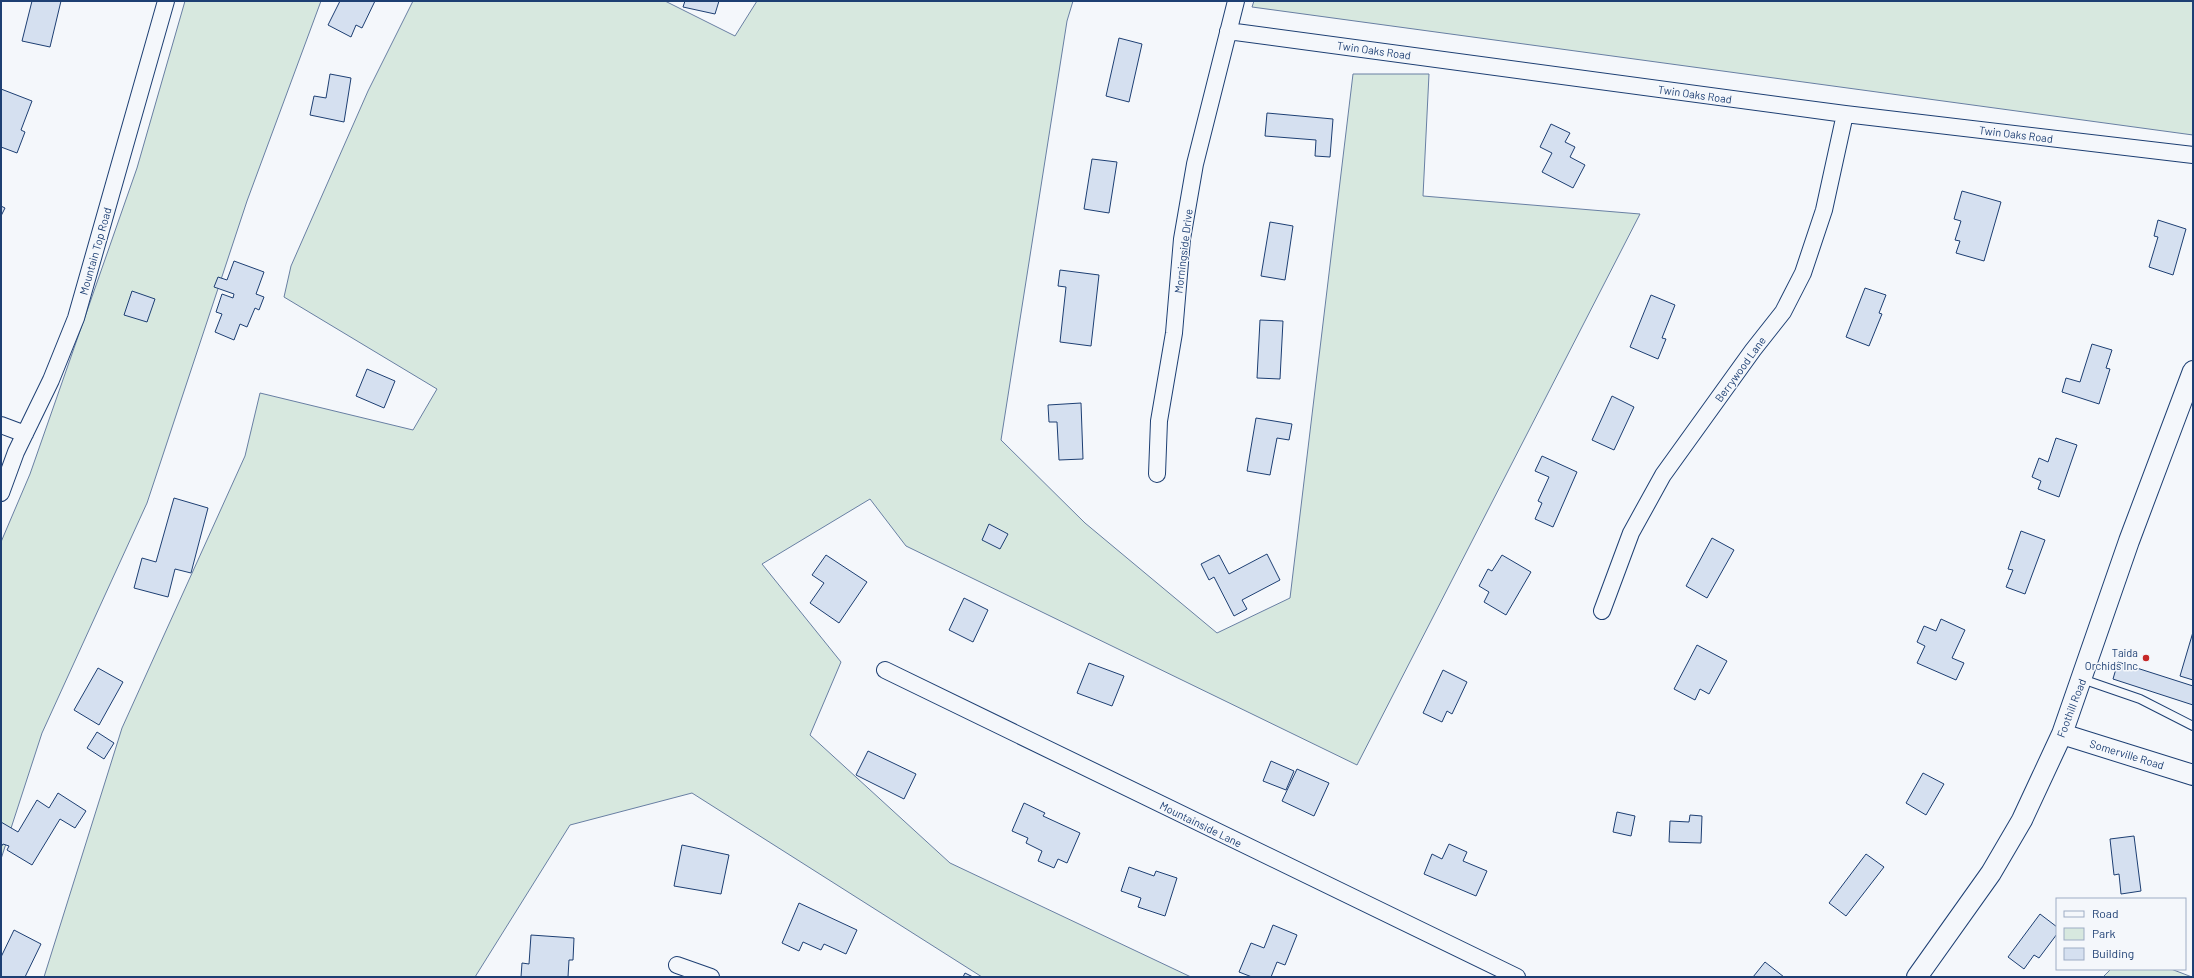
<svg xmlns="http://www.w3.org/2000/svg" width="2194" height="978" viewBox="0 0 2194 978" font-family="Barlow,sans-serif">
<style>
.green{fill:#d7e8df;stroke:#687fa3}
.building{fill:#d5e0f0;stroke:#1d3f73}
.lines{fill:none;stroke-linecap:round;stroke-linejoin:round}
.service-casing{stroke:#1d3f73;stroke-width:10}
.minor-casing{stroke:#1d3f73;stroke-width:18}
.tertiary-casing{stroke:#1d3f73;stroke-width:22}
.service{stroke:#f4f7fb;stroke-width:8}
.minor{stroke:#f4f7fb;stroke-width:16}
.tertiary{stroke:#f4f7fb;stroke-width:20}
.poi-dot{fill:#c62828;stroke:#f4f7fb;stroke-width:1.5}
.labels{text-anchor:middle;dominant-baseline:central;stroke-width:3;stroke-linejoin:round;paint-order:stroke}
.street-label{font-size:11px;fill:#1d3f73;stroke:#f4f7fb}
.poi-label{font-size:11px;fill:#1d3f73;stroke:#f4f7fb;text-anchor:end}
</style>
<rect width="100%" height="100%" fill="#f4f7fb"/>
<path class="green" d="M185,1H321L247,201L147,503L42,733L1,859V542L30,474L137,168Z
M413,1H665L735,36L757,1H1073L1067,21L1001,440L1085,523L1217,633L1290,598L1353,74H1429L1423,196L1640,214L1357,765L906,546L870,499L762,564L841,662L810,735L950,863L1191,977H982L692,793L570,825L475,977H44L122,728L245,456L260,393L413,430L437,389L284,297L291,266L368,91Z
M1254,1H2193V135L1252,7Z
M2111,969H2171L2192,977H2103Z"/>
<path class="building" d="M32,1H61L50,47L22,41Z
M340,1H375L362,28L356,25L351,37L328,25Z
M685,1H719L715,14L683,7Z
M1119,38L1142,44L1129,102L1106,96Z
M330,74L351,78L344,122L310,115L314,96L326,98Z
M1,89L32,101L21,130L25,132L17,153L1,147Z
M1267,113L1333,119L1330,157L1315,156L1316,140L1265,136Z
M1551,124L1570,133L1565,142L1575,147L1570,157L1585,165L1573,188L1542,172L1552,153L1540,147Z
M1092,159L1117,162L1109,213L1084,209Z
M1962,191L2001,202L1984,261L1956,253L1960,241L1955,240L1961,221L1954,219Z
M1,206L5,208L1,216Z
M2158,220L2186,229L2173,275L2149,267L2158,237L2154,236Z
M1270,222L1293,226L1285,280L1261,276Z
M234,261L264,272L256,294L264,297L259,310L255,308L247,327L240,324L234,340L215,332L222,314L216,312L222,294L233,298L234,294L214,287L218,277L227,280Z
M1060,270L1099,275L1091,346L1060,342L1066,287L1058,286Z
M1865,288L1886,295L1879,313L1882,314L1869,346L1846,337Z
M132,291L155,299L147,322L124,315Z
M1651,295L1675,305L1662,338L1666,339L1658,359L1630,347Z
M1260,320L1283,321L1280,379L1257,378Z
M2092,344L2112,350L2106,368L2110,369L2099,404L2062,392L2066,378L2080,382Z
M367,369L395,381L384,408L356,396Z
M1612,396L1634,407L1614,450L1592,440Z
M1081,403L1083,459L1059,460L1057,422H1049L1048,405Z
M1256,418L1292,424L1289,440L1277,438L1270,475L1247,471Z
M2056,438L2077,445L2059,497L2038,489L2041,481L2032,477L2039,458L2048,462Z
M1542,456L1577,472L1553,527L1535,519L1542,503L1538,501L1549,477L1535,471Z
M174,498L208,508L191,573L175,569L168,597L134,588L142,558L156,562Z
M989,524L1008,534L1000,549L982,540Z
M2021,531L2045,540L2025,594L2006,587L2013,570L2008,569Z
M1712,538L1734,550L1707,598L1686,586Z
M1267,554L1280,580L1242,600L1247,609L1234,616L1214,577L1209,580L1201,564L1219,555L1229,574Z
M826,555L867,582L839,623L810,603L824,583L812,575Z
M1502,555L1531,572L1506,615L1484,602L1489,592L1479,586L1488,569L1492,571Z
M964,598L988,610L973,642L949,630Z
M1941,619L1965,630L1952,658L1964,663L1956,680L1917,663L1925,646L1917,642L1924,626L1936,631Z
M2193,632V680L2180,676Z
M1697,645L1727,661L1709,694L1700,689L1695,700L1674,689Z
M2118,662L2193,686V705L2113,679Z
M1089,663L1124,676L1112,706L1077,693Z
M98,668L123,682L99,725L74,710Z
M1443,670L1467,682L1452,714L1447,711L1442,722L1423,713Z
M97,732L114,743L104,759L87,748Z
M868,751L916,774L904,799L856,775Z
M1271,761L1294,771L1286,790L1263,781Z
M1297,769L1329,783L1314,816L1282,801Z
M1923,773L1944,784L1926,815L1906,803Z
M58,793L86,811L75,828L60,819L32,865L7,850L9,846L3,844L1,847V822L18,832L37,800L49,808Z
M1024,803L1045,813L1043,816L1080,833L1067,863L1058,859L1054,868L1038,861L1042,851L1026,843L1028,838L1012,831Z
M1617,812L1635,816L1631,836L1613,832Z
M1690,815L1702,816L1701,843L1669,842L1670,821L1689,822Z
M2134,836L2141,891L2121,894L2119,874L2114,875L2110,839Z
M1449,844L1467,852L1463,861L1487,871L1476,896L1424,874L1432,854L1442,859Z
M682,845L729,855L721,894L674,886Z
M1866,854L1884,867L1846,916L1829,903Z
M1129,867L1154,876L1156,871L1177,878L1165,916L1138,907L1141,898L1121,891Z
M799,903L857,930L846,954L824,944L821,950L803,942L799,951L782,943Z
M2040,914L2057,927V934L2039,958L2034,955L2024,969L2008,957Z
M1273,925L1297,935L1285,965L1277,962L1271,977H1252L1239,972L1251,943L1264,948Z
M14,930L41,944L25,977H1V957Z
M531,935L574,938L573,960H569L568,977H521L522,963L529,964Z
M1765,962L1784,977H1753Z
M965,973L973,977H963Z"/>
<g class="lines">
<g class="service-casing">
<path id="service" d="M2082,679L2140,699L2193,726"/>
</g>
<g class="minor-casing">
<path id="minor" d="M1228,31L1845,114L2193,155
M1,425L25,434
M1157,474L1159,421L1174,333L1182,239L1195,164L1236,1
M1,493L16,452L51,380L76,318L166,1
M1602,611L1631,533L1663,475L1753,350L1783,312L1803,273L1824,210L1845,114
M885,670L1517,977
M677,965L711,977"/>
</g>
<g class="tertiary-casing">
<path id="tertiary" d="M2062,734L2193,775
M1917,977L1991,873L2022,820L2062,734L2129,541L2193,371"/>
</g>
<use href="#service" class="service"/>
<use href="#minor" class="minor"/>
<use href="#tertiary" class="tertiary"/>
</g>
<circle class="poi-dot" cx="2146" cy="658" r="4"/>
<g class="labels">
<g class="street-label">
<text transform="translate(1374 50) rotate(8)">Twin Oaks Road</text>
<text transform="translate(1695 94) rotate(8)">Twin Oaks Road</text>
<text transform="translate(2016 134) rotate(7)">Twin Oaks Road</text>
<text transform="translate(95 251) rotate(-74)">Mountain Top Road</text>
<text transform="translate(1183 251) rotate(-83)">Morningside Drive</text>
<text transform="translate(1740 369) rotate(-54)">Berrywood Lane</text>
<text transform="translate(2071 708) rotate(-69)">Foothill Road</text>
<text transform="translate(2127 754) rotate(17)">Somerville Road</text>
<text transform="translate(1201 824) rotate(26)">Mountainside Lane</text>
</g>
<g class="poi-label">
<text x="2138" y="652">Taida<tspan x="2138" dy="13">Orchids Inc</tspan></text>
</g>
</g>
<rect width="2194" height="978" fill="none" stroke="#1d3f73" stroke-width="4"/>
<rect x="2056" y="898" width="130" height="72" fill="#f4f7fb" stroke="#9eadc5"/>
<rect x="2064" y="911" width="20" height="6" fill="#f4f7fb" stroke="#9eadc5"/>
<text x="2092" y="918" font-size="12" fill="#1d3f73">Road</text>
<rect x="2064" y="928" width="20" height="12" fill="#d7e8df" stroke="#9eadc5"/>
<text x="2092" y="938" font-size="12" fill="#1d3f73">Park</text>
<rect x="2064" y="948" width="20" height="12" fill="#d5e0f0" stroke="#9eadc5"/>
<text x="2092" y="958" font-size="12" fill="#1d3f73">Building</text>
</svg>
